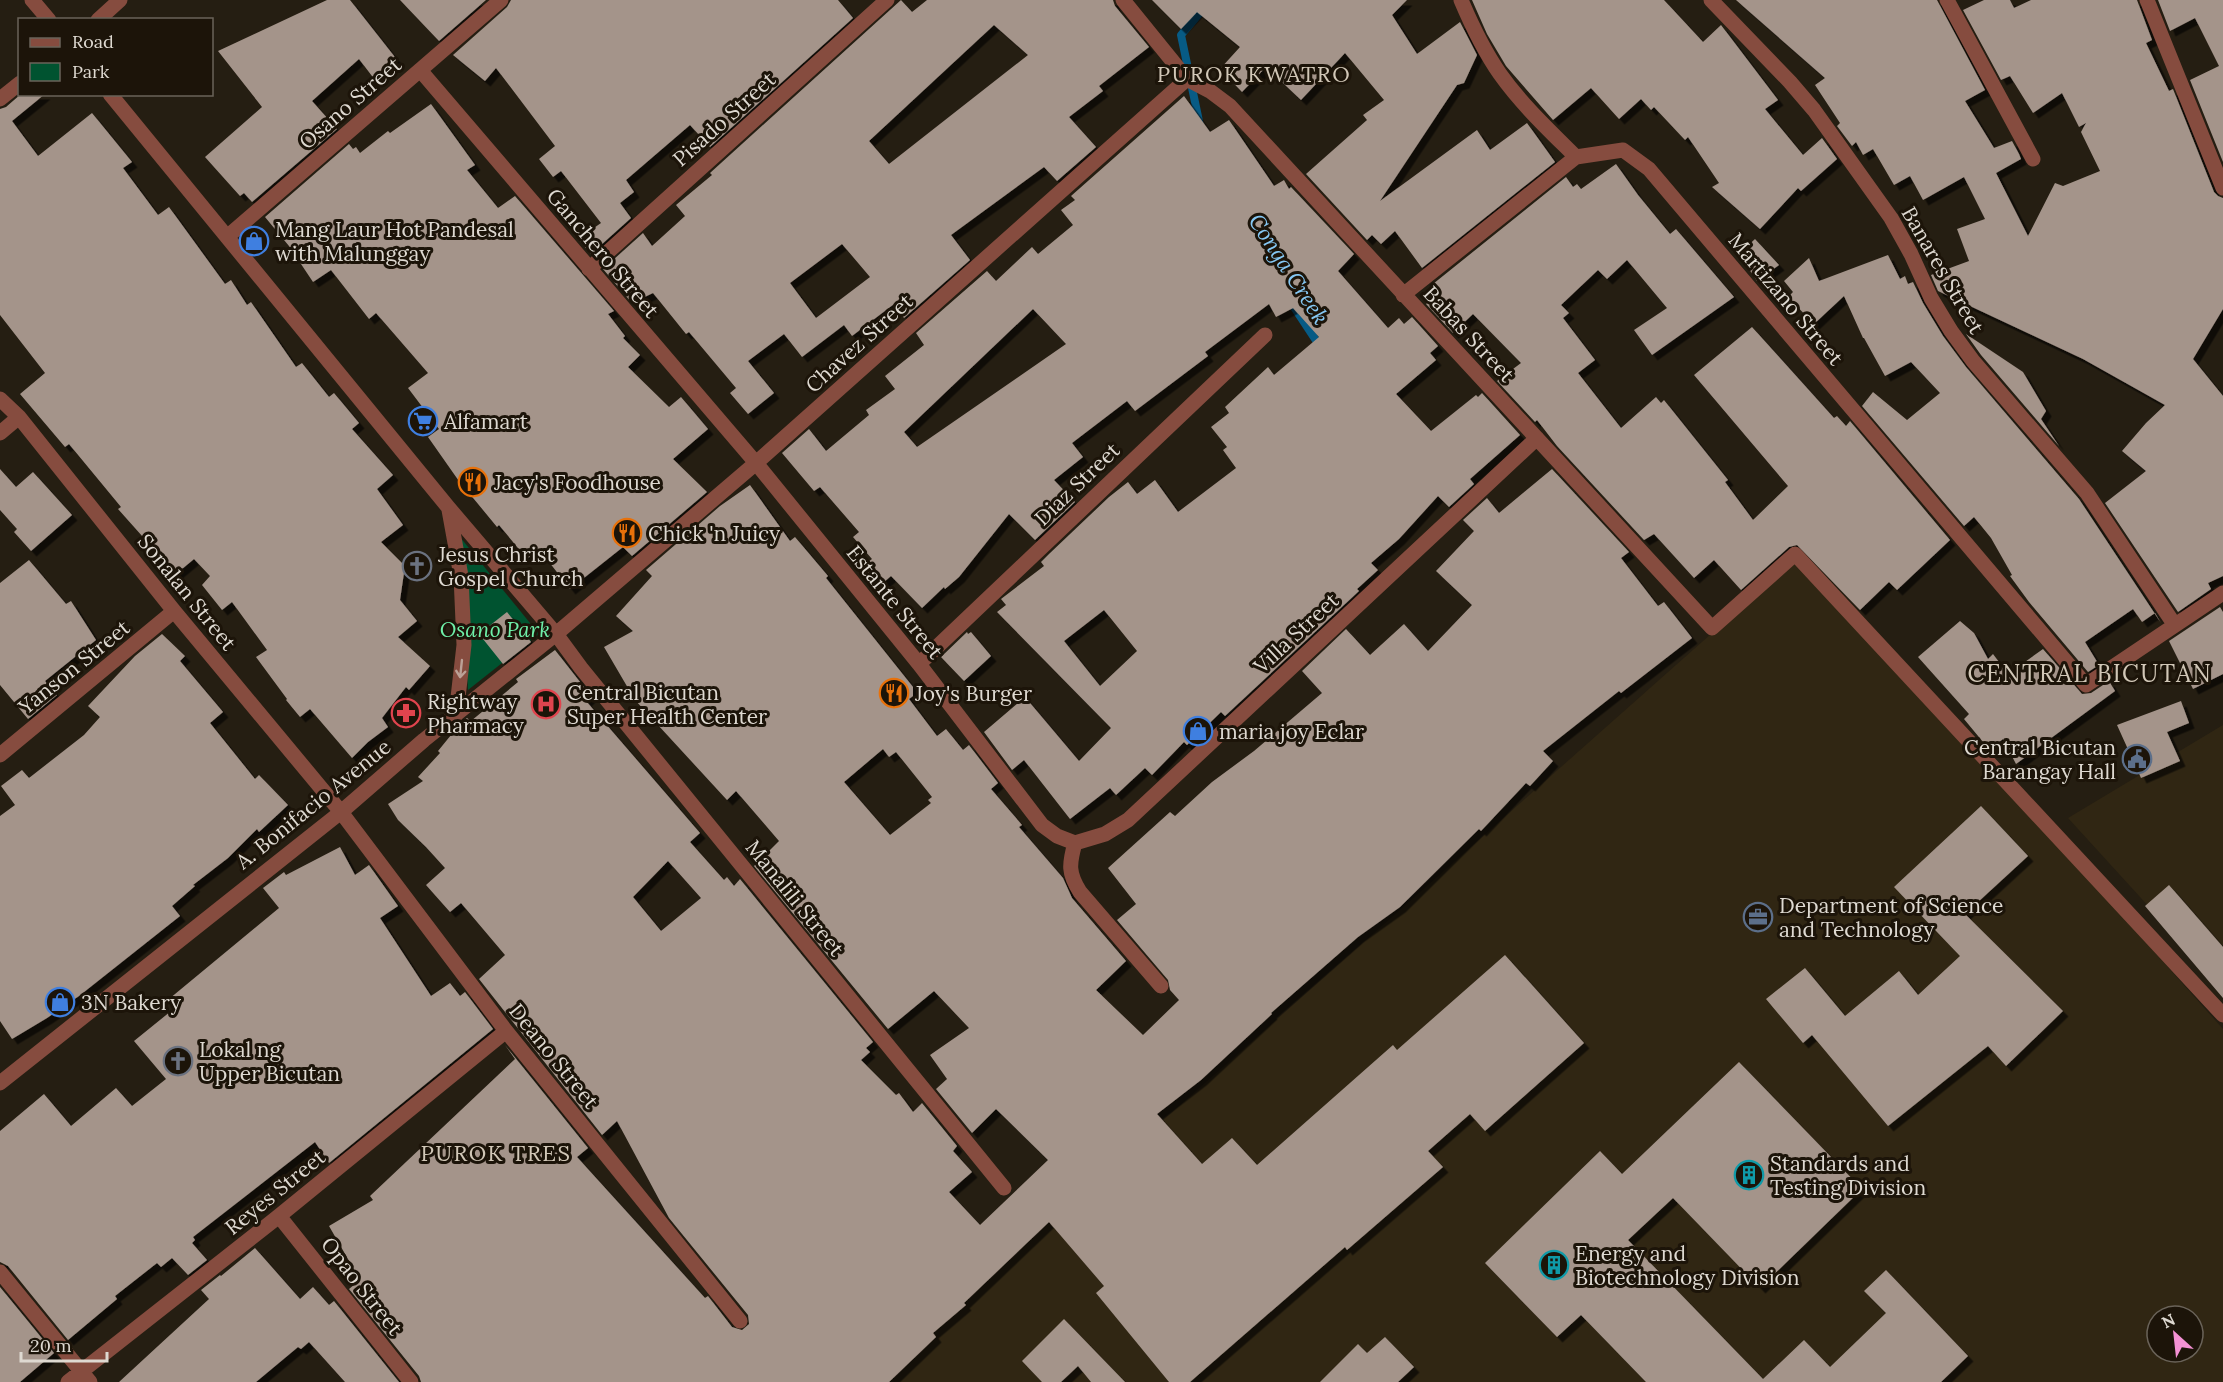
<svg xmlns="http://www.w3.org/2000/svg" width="2223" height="1382" viewBox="0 0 2223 1382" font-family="Lora,serif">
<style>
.built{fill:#302613;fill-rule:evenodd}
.green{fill:#005330}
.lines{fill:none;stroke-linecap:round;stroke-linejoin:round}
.stream{stroke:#075b85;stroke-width:8}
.building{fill:#a4948a;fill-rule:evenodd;filter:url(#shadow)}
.minor{stroke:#864c3f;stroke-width:15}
.oneway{stroke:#bba197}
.labels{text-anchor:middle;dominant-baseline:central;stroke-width:6;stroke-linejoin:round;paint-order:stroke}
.street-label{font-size:21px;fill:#ded9d1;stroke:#1c1409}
.poi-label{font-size:21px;fill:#ded9d1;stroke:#1c1409;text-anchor:start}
.park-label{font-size:21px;font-style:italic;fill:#6ff0a9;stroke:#1c1409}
.neighbourhood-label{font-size:22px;letter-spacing:1.5px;fill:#d1c7b7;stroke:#1c1409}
.water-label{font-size:22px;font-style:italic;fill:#86c8f4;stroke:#1c1409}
.quarter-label{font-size:24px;letter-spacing:1.5px;fill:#d1c7b7;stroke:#1c1409}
</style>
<defs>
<filter id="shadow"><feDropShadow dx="5.5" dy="5.5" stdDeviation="0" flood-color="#0009"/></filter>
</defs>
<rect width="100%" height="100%" fill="#251e12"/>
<path class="built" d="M1792,562L2023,804L2223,1029V1382H868ZM2157,1316H2193V1352H2157Z
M2223,725V988L2068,818Z"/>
<path class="green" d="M460,537L539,634L468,690Z"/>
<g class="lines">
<path class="stream" d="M1200,126L1181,35L1211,0
M1292,304L1321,348"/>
</g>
<path class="building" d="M327,0H350L398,61L375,80L359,59L312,101L337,129L252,202L244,193L240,196L205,157L262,107L218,51Z
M400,0H486L439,41Z
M511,0H838L853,18L710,147L690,125L626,180L634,192L620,203L631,218L591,254L578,239L601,223L561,171L553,177L539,159L555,146L496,68L485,81L453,55L507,7Z
M901,0L912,12L927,0H1113L1115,6L1149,47L1099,86L1103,91L1069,117L1096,147L1057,181L1044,167L951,235L970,260L904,318L894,304L852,336L844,325L802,357L784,334L748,361L774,393L748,414L730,393L736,388L689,332L686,334L653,293L632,303L603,269L643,233L652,246L685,216L676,205L712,175L710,173ZM994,25L1028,55L889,164L869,141ZM842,244L870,277L816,318L790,283Z
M1152,0H1407L1392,15L1417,54L1460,22L1477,55L1464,83L1457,85L1380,201L1477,130L1490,150L1527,123L1555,162L1422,268L1395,231L1381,244L1372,235L1367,240L1306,174L1367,120L1363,115L1384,100L1345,53L1301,100L1266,67L1242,92L1220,69L1240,47L1197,12L1181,29Z
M1472,0H1664L1703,42L1721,25L1778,100L1765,109L1803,155L1822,138L1837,159L1801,191L1798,188L1760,229L1712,187L1719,183L1688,137L1685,140L1654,107L1651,110L1641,99L1619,119L1591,88L1553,120L1506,66L1487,34Z
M1736,0H1937L1985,90L1965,101L1994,148L2012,141L2019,154L2021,159L1996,173L2028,236L2055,183L2063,186L2100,171L2081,132L2086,123L2079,127L2062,93L2033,113L2010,76L2001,80L1963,10L1984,0H2010L2014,8L2031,0H2137L2152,40L2146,43L2169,91L2173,89L2214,192L2218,196L2223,198V309L2193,359L2223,396V576L2208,583L2211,589L2178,612L2105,503L2146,471L2122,451L2146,423L2165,405L2083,359L1938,291L1931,275L1969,261L1957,229L1985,219L1964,177L1923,200L1910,176L1894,185L1873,149L1863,155L1856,142L1852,146L1837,126L1840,123L1815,85L1825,78Z
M2158,0H2223V162L2190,80L2219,66L2195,18L2170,31Z
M21,94H45L12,121L38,156L92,113L132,162L123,168L158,215L169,207L225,284L231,280L247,305L251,302L296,367L302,363L329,397L334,393L359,423L352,429L393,475L377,489L403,525L381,542L405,566L400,600L417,621L398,637L430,666L409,690L406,687L382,718L388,727L368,742L352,758L310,709L300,717L286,700L287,699L256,657L267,650L232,602L222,610L202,585L210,576L194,559L176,574L118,509L121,507L69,444L65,447L20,394L45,373L0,315V109L6,107Z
M1184,96L1210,132L1229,120L1274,186L1284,180L1289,189L1291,187L1354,254L1338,271L1388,328L1399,318L1404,324L1412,317L1438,346L1430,353L1436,360L1396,394L1431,431L1476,395L1478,397L1482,393L1520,435L1470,479L1474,484L1449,507L1438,496L1399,539L1371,563L1378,570L1357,589L1359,591L1225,716L1221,712L1187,745L1184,742L1152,775L1145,768L1116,795L1110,788L1070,819L1024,760L1012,770L984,732L1025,697L1079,761L1111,728L997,612L1006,605L1001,599L1044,566L1041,562L1049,554L1109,497L1128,482L1137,494L1155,480L1178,512L1236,468L1223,450L1227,447L1211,427L1229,413L1225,407L1268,367L1274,375L1319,337L1293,308L1276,317L1269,304L1205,352L1208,356L1135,411L1127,401L1072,443L1083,457L1054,480L1075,502L1035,540L1009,514L959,577L945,589L944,587L922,608L891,576L877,588L859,569L872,559L853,537L859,532L820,487L814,491L782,453L809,429L826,451L869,415L866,410L895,389L885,376L924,345L916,333L987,271L996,281L1032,247L1038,254L1073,225L1061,210L1075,200L1071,196ZM1033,309L1066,344L917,447L904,432ZM1104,610L1137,651L1100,686L1064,641Z
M431,104L475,165L467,170L498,208L515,196L614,311L608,314L625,336L623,338L640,355L628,367L669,407L681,397L708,429L673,459L707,492L632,556L623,547L570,589L539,549L527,559L499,525L497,527L469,493L468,494L428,437L439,429L408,388L428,373L376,313L369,319L331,270L313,282L289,246L265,217L349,144L353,149L356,147L360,153L388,131L390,133Z
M1616,164L1638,195L1670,234L1676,229L1734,297L1652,355L1634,330L1667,308L1627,260L1607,279L1598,270L1561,305L1569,313L1563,318L1595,360L1578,373L1621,428L1656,397L1661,403L1664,400L1728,480L1725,482L1753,520L1788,486L1694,375L1752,327L1834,418L1837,416L1846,426L1850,421L1950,540L1897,590L1889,582L1860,610L1797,545L1789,547L1741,590L1714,560L1694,578L1654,534L1644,540L1557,446L1537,420L1535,422L1497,381L1521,363L1473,314L1453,333L1426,304L1439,292L1433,284L1566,177L1573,187L1577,184L1581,189Z
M1755,239L1779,265L1757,281L1739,254Z
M1888,255L1900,279L1905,276L1908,284L1913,282L1923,303L1943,336L1966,367L2079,499L2161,623L2155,613L2142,622L2133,609L2085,642L2099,665L2088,672L2029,602L2010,576L2012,575L1991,538L1974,517L1964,526L1862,406L1873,392L1907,420L1940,393L1911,362L1885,376L1864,338H1863L1844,296L1814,324L1788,297L1793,292L1784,281L1809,258L1819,281Z
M1966,334L2023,372L2046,411L2041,419L2059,446L1981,355Z
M0,469L16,487L33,472L72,515L31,551L14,532L17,529L0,510Z
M1552,469L1629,552L1621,558L1658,606L1664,602L1692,638L1621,693L1619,691L1543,751L1553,761L1530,786L1526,783L1481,831L1479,829L1400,907L1358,937L1271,1013L1272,1014L1201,1080L1157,1114L1202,1164L1232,1138L1257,1165L1393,1045L1397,1050L1505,955L1584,1043L1485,1131L1470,1114L1428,1151L1443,1167L1347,1250L1345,1247L1190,1382H1169L1096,1293L1104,1286L1049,1222L964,1303L966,1305L933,1333L936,1337L889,1382H421L419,1376L349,1289L360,1280L329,1226L373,1200L370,1196L515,1059L505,1045L588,1148L577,1157L705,1298L708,1296L732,1327L742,1330L749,1324L748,1315L669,1218L617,1121L602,1135L479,979L505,955L461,903L450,912L426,885L445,868L426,847L398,820L388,804L423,781L418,777L440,753L438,751L460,724L467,718L471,721L518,682L516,679L555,650L591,696L586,701L700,833L690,842L724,880L727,877L734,886L740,879L873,1042L866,1048L870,1052L861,1060L896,1095L899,1093L913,1112L922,1103L957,1146L953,1151L972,1172L949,1192L980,1225L1048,1160L996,1109L972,1133L936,1089L947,1079L930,1055L969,1028L934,991L888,1029L754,866L779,841L736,791L727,800L635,700L604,647L633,631L616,616L652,576L646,570L720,506L750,485L790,541L795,537L828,576L826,578L913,687V696L909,699L937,736L946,729L963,750L969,745L998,783L991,789L1022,825L1019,827L1063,878L1072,898L1126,961L1096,990L1143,1035L1179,1000L1170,990L1168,980L1117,920L1136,904L1108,868L1170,812L1175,816L1212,782L1254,751L1322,693L1302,671L1346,629L1370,655L1404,624L1428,651L1472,605L1436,571L1474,531L1463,520L1487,498L1499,513ZM883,749L889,757L896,752L932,797L928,800L931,803L890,835L844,782ZM668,861L701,898L661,931L633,897Z
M29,560L66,604L71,601L96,640L45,681L57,695L28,719L0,685V583Z
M2220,607L2223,612V674L2193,689L2169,641Z
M507,612L531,642L503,664L479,634Z
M1960,621L1974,633L1988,659L1993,654L2008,674L2043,649L2082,694L2091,693L2109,681L2115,691L2016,764L2003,739L1990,749L1988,748L1964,719L1969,714L1918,657Z
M967,632L968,634L971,632L991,656L964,681L941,657Z
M162,634L185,656L180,661L223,712L210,723L255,779L259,775L288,805L259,832L257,829L228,858L193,885L195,886L172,906L180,916L79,996L47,1018L12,1039L0,1021V816L15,805L1,786L22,770L29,778L84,735L100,717L88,706L135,656Z
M2181,701L2189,723L2167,732L2180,761L2141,778L2117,725Z
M1981,806L2028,856L1965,914L2063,1011L2006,1066L1988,1046L1888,1126L1812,1035L1803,1043L1766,999L1805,968L1845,1016L1899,971L1918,995L1960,956L1894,887Z
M340,847L355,875L369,865L398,906L380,918L431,996L450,983L460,996L465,992L493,1029L329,1163L315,1142L193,1237L195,1240L192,1243L207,1260L188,1275L172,1258L161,1267L157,1263L115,1296L117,1299L68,1340L8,1266L0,1262V1131L44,1094L71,1126L116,1088L132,1106L166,1079L134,1041L176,1007L169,999L279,908L263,888L284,872L286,875Z
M2169,885L2223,947V998L2145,906Z
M1739,1062L1862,1189L1760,1288L1673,1198L1628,1240L1763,1379L1804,1340L1830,1367L1886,1313L1864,1291L1886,1270L1968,1356L1941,1382H1646L1581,1315L1557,1337L1485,1263L1600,1151L1622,1174Z
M255,1248L300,1299L313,1287L329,1305L334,1301L399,1382H345L309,1342L301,1349L298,1347L256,1382H119L209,1299L201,1290L220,1275L221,1276Z
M0,1287L54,1353L20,1382H0Z
M1064,1319L1125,1382H1091L1078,1366L1061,1382H1042L1022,1361Z
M1385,1337L1414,1367L1398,1382H1320L1358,1344L1367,1353Z"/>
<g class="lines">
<path class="minor" d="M32,0L49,20
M1123,0L1187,79L1210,91L1230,106L1712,628L1795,554L2223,1015
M1461,0C1472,26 1484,51 1500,74C1522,105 1550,131 1576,157
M1711,0L1790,82L1814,110L1891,218L1911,254L1931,298L1951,331L1973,361L2087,493L2174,624
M1947,0L2033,159
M2147,0L2223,188
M98,20L120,0
M420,70L756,463L919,664L1042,825L1057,836L1075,843
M110,94L448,507L556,634L581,668L1004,1188
M0,99L20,83
M227,237L501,0
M589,269L887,0
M1403,295L1576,157L1623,150L1649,169L2086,685L2223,593
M0,399L19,417L174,611L341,812L506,1031L740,1321
M0,433L19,417
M449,510L461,576L464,645L456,715
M919,664L1265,335
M0,755L174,611
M1075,843L1105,834L1128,820L1537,438
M1075,843C1069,864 1068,873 1080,892L1161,986
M0,1083L341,812L424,740L556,634L756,463L1187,79
M279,1216L411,1382
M0,1272L90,1382
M68,1382L279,1216L506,1031"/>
</g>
<defs><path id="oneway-shaft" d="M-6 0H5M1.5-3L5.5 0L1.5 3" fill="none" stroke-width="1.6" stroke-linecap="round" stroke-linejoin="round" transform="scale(1.5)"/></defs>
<use class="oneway" href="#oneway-shaft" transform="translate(461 669) rotate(96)"/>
<defs>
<g id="shop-ring" transform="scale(1.5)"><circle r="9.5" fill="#1c1409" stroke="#3f7fe0" stroke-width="1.5"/><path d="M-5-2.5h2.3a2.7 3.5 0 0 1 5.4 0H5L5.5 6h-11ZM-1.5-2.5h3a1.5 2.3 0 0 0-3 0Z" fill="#3f7fe0"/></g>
<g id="supermarket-ring" transform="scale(1.5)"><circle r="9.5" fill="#1c1409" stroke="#3f7fe0" stroke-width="1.5"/><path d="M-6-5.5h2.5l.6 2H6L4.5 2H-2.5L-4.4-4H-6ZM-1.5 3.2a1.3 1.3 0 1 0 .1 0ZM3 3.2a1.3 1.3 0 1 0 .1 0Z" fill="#3f7fe0"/></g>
<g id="restaurant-ring" transform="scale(1.5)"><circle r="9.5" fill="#1c1409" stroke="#e8710a" stroke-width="1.5"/><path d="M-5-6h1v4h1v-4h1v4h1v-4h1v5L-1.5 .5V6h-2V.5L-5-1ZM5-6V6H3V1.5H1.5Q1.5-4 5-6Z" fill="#e8710a"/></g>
<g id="church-ring" transform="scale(1.5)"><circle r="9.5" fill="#1c1409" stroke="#6b7280" stroke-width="1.5"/><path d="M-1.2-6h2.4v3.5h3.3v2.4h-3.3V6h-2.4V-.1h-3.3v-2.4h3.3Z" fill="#6b7280"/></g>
<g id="hospital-ring" transform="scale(1.5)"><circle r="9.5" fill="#1c1409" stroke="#e0444e" stroke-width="1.5"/><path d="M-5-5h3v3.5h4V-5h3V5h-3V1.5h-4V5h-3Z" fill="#e0444e"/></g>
<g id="pharmacy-ring" transform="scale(1.5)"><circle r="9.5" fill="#1c1409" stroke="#e0444e" stroke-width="1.5"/><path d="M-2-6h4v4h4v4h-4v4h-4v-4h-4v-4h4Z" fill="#e0444e"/></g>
<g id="civic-ring" transform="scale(1.5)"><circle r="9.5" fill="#1c1409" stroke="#5c6f8a" stroke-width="1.5"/><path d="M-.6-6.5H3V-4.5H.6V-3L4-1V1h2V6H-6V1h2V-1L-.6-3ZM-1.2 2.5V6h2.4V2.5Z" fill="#5c6f8a"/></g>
<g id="office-ring" transform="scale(1.5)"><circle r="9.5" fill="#1c1409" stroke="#5c6f8a" stroke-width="1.5"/><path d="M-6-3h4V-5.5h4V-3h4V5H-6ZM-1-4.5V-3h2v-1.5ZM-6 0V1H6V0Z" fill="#5c6f8a"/></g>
<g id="building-ring" transform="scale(1.5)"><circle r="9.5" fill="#1c1409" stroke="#0f9aa8" stroke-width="1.5"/><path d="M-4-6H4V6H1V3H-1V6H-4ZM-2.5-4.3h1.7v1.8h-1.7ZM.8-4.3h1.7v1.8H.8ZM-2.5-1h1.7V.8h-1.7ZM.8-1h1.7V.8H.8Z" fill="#0f9aa8"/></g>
</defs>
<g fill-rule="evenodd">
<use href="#shop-ring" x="254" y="241"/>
<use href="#supermarket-ring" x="423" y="421"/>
<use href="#restaurant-ring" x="473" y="482"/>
<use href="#restaurant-ring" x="627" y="533"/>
<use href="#church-ring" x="417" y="566"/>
<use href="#restaurant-ring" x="894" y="693"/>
<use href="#hospital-ring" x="546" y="704"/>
<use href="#pharmacy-ring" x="406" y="713"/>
<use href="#shop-ring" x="1198" y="731"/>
<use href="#civic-ring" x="2137" y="759"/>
<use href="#office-ring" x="1758" y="917"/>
<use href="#shop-ring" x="60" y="1002"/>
<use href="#church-ring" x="178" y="1061"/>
<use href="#building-ring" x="1749" y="1175"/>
<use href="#building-ring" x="1554" y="1265"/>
</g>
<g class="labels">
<g class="street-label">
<text transform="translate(350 103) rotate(-41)">Osano Street</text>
<text transform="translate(724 119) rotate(-42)">Pisado Street</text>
<text transform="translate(603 253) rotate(50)">Ganchero Street</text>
<text transform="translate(1943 270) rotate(60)">Banares Street</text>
<text transform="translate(1786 299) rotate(50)">Martizano Street</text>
<text transform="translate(1469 334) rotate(47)">Babas Street</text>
<text transform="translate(859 343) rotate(-42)">Chavez Street</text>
<text transform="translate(1077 484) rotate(-44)">Diaz Street</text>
<text transform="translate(187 592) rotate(51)">Sonalan Street</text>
<text transform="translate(895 602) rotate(51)">Estante Street</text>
<text transform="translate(1296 633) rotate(-43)">Villa Street</text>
<text transform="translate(74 667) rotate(-39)">Yanson Street</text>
<text transform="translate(313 804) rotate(-39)">A. Bonifacio Avenue</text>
<text transform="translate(795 898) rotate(51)">Manalili Street</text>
<text transform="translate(554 1056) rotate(51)">Deano Street</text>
<text transform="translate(275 1192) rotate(-39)">Reyes Street</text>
<text transform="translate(362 1286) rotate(52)">Opao Street</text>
</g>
<g class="poi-label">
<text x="275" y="229">Mang Laur Hot Pandesal<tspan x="275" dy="24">with Malunggay</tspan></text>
<text x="444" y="421">Alfamart</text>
<text x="494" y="482">Jacy's Foodhouse</text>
<text x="648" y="533">Chick 'n Juicy</text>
<text x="438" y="554">Jesus Christ<tspan x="438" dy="24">Gospel Church</tspan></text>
<text x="567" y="692">Central Bicutan<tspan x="567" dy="24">Super Health Center</tspan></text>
<text x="915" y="693">Joy's Burger</text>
<text x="427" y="701">Rightway<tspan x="427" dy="24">Pharmacy</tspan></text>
<text x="1219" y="731">maria joy Eclar</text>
<text x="2116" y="747" text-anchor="end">Central Bicutan<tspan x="2116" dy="24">Barangay Hall</tspan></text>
<text x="1779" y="905">Department of Science<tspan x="1779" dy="24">and Technology</tspan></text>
<text x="81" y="1002">3N Bakery</text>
<text x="199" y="1049">Lokal ng<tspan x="199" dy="24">Upper Bicutan</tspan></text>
<text x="1770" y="1163">Standards and<tspan x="1770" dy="24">Testing Division</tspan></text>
<text x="1575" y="1253">Energy and<tspan x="1575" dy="24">Biotechnology Division</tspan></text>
</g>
<g class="park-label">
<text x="495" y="629">Osano Park</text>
</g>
<g class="neighbourhood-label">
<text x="1254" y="74">PUROK KWATRO</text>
<text x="496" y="1153">PUROK TRES</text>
</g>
<g class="water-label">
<text transform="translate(1289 269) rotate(57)">Conga Creek</text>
</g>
<g class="quarter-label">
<text x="2090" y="673">CENTRAL BICUTAN</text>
</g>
</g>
<rect x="18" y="18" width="195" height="78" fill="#1c1409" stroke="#6a6359" stroke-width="1.5"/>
<rect x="30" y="38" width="30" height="9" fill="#864c3f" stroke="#6a6359" stroke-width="1.5"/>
<text x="72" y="48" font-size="18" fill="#ded9d1">Road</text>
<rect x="30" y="63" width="30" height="18" fill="#005330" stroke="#6a6359" stroke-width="1.5"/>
<text x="72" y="78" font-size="18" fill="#ded9d1">Park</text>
<g transform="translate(2175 1334) rotate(333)"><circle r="28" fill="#1c1409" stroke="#6a6359" stroke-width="1.5"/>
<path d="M0-4.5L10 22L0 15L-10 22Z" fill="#f491d4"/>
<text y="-9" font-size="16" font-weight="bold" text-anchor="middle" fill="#ded9d1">N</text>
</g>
<path d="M21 1352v9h86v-9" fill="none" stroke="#ded9d1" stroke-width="3"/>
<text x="30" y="1352" font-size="18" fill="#ded9d1" stroke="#1c1409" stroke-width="4.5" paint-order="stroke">20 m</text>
</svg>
